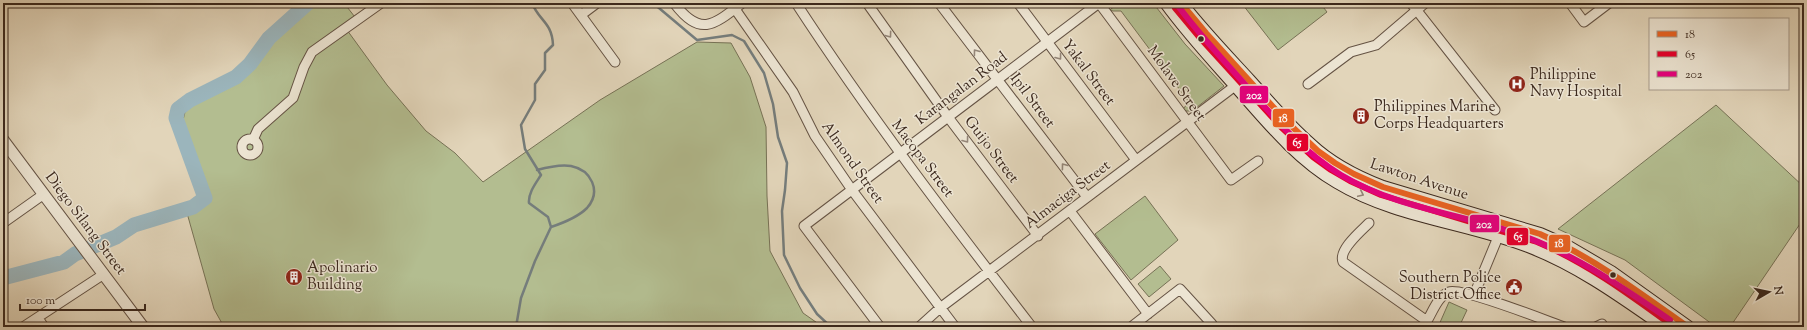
<svg xmlns="http://www.w3.org/2000/svg" width="1807" height="330" viewBox="0 0 1807 330" font-family="'Sorts Mill Goudy',serif">
<style>
.green{fill:#b3bd90;stroke:#777256}
.lines{fill:none;stroke-linecap:round;stroke-linejoin:round}
.stream{stroke:#757d7c;stroke-width:2.5}
.river{stroke:#9bb5bc;stroke-width:15}
.minor-casing{stroke:#655344;stroke-width:11}
.tertiary-casing{stroke:#655344;stroke-width:13}
.secondary-casing{stroke:#3b281d;stroke-width:14}
.minor{stroke:#ece4d2;stroke-width:9}
.tertiary{stroke:#ece4d2;stroke-width:11}
.secondary{stroke:#ece4d2;stroke-width:12}
.bus-1-casing{stroke:#ece4d2;stroke-width:9}
.bus-2-casing{stroke:#ece4d2;stroke-width:9}
.bus-3-casing{stroke:#ece4d2;stroke-width:9}
.bus-1{stroke:#e96222;stroke-width:6}
.bus-2{stroke:#e4002b;stroke-width:6}
.bus-3{stroke:#e5007d;stroke-width:6}
.oneway{stroke:#948678}
.bus-dot{fill:#3b281d;stroke:#ece4d2;stroke-width:1.5}
.labels{text-anchor:middle;dominant-baseline:central;stroke-width:3;stroke-linejoin:round;paint-order:stroke}
.street-label{font-size:15px;fill:#3b281d;stroke:#ece4d2}
.poi-label{font-size:15px;fill:#3b281d;stroke:#ece4d2;text-anchor:start}
.line-badge{stroke:#ece4d2;stroke-width:1.5}
.badge-label{font-size:11px;text-anchor:middle;font-weight:bold;fill:#fff}
</style>
<rect width="100%" height="100%" fill="#e2d5ba"/>
<filter id="stains"><feTurbulence type="fractalNoise" baseFrequency=".005" numOctaves="4"/><feColorMatrix values="0 0 0 0 .2 0 0 0 0 .09 0 0 0 0 .02 0 0 0 .5 -.17"/></filter>
<radialGradient id="worn" r=".72"><stop offset=".6" stop-color="#630" stop-opacity="0"/><stop offset="1" stop-color="#630" stop-opacity=".3"/></radialGradient>
<path class="green" d="M310,3H344L358,21L347,30L387,85L426,131L455,153L483,182L600,100L697,42L731,43L750,77L766,127L767,196L770,251L803,313L823,327H224L214,309L187,213L206,196L182,124L185,112L208,94L238,74L275,32Z
M1118,3H1153L1185,44L1224,86L1192,111H1186L1183,109L1189,102L1121,11H1113L1110,10Z
M1246,3H1320L1327,12L1278,50L1243,5Z
M1716,105L1804,187V218L1730,327H1716L1625,260L1558,229Z
M1145,196L1178,240L1131,280L1095,234Z
M1160,266L1171,279L1149,297L1138,284Z
M1449,302L1467,310L1459,327H1438Z"/>
<g class="lines">
<path class="stream" d="M653,3L697,40L732,35L744,41L764,73L773,104L778,137L787,163L785,190L782,211L784,255L800,288L817,314L831,327
M537,170C548,167 560,164 571,166C591,170 602,191 587,208C578,217 563,223 551,227
M516,327L521,298L535,261L551,227L548,217L529,203C528,193 536,183 541,175L525,149L521,125L535,100V84L545,70V53L553,45C552,22 539,21 532,3"/>
<path class="river" d="M3,278L64,262L75,254L116,237L134,225L193,207L205,198L176,118L178,109L190,100L236,77L250,64L269,38L308,3"/>
<g class="minor-casing">
<path id="minor" d="M572,3L615,62
M674,3C700,37 713,26 742,3
M796,3C869,115 950,221 1032,327
M867,3L948,117L1038,236
M939,3L1087,197
M1018,3L1136,160
M1099,3L1231,180L1258,161
M1411,3L1495,110
M1570,3L1584,22L1609,3
M735,9L793,92L815,136L852,190L955,327
M581,15L597,3
M1308,84L1351,52L1376,45L1425,3
M242 147a8 8 0 1 1 16 0a8 8 0 1 1-16 0Z
M253,140L258,129L293,98L304,67L312,52L381,3
M1070,211L1148,314
M3,223L44,194
M1369,223C1361,231 1338,250 1343,262L1427,321C1433,311 1438,296 1449,292C1462,287 1547,321 1564,327
M1474,295L1498,237
M38,318L44,327
M23,327L104,274
M880,327L804,226L1099,3
M919,327L940,308L1235,86
M1131,327L1180,289L1212,324
M1596,327L1602,324"/>
</g>
<g class="tertiary-casing">
<path id="tertiary" d="M3,140L143,327"/>
</g>
<g class="secondary-casing">
<path id="secondary" d="M1166,3C1187,32 1211,58 1235,85C1266,120 1296,158 1337,182C1395,217 1466,222 1528,246C1578,265 1622,297 1665,327
M1181,3C1202,30 1226,55 1249,80C1269,102 1288,125 1310,144C1330,163 1357,177 1383,187L1540,234L1565,245L1611,272L1688,327"/>
</g>
<use href="#minor" class="minor"/>
<use href="#tertiary" class="tertiary"/>
<use href="#secondary" class="secondary"/>
<g class="bus-1-casing">
<path id="bus-1" d="M1181,3L1206,33L1286,121L1318,151L1335,163L1354,174L1383,187L1540,234C1594,258 1640,293 1688,327"/>
</g>
<g class="bus-2-casing">
<path id="bus-2" d="M1175,8L1200,38L1281,127L1313,157L1331,170L1350,181L1381,195L1537,242C1587,263 1630,295 1674,327"/>
</g>
<g class="bus-3-casing">
<path id="bus-3" d="M1176,3C1196,31 1220,56 1242,81C1272,115 1301,151 1341,175C1391,205 1451,213 1506,230C1567,249 1618,284 1670,320"/>
</g>
<use href="#bus-1" class="bus-1"/>
<use href="#bus-2" class="bus-2"/>
<use href="#bus-3" class="bus-3"/>
</g>
<defs><path id="oneway-chevron" d="M-2-3.5L2.5 0L-2 3.5" fill="none" stroke-width="1.6" stroke-linecap="round" stroke-linejoin="round"/></defs>
<g class="oneway">
<use href="#oneway-chevron" transform="translate(889 35) rotate(54)"/>
<use href="#oneway-chevron" transform="translate(976 52) rotate(-127)"/>
<use href="#oneway-chevron" transform="translate(1059 57) rotate(53)"/>
<use href="#oneway-chevron" transform="translate(966 140) rotate(53)"/>
<use href="#oneway-chevron" transform="translate(1064 166) rotate(-127)"/>
<use href="#oneway-chevron" transform="translate(1361 194) rotate(25)"/>
</g>
<defs>
<g id="hospital-disc" transform="scale(0.9)"><circle r="9.5" fill="#8f2418" stroke="#ece4d2"/><path d="M-5-5h3v3.5h4V-5h3V5h-3V1.5h-4V5h-3Z" fill="#fff"/></g>
<g id="building-disc" transform="scale(0.9)"><circle r="9.5" fill="#8f2418" stroke="#ece4d2"/><path d="M-4-6H4V6H1V3H-1V6H-4ZM-2.5-4.3h1.7v1.8h-1.7ZM.8-4.3h1.7v1.8H.8ZM-2.5-1h1.7V.8h-1.7ZM.8-1h1.7V.8H.8Z" fill="#fff"/></g>
<g id="civic-disc" transform="scale(0.9)"><circle r="9.5" fill="#8f2418" stroke="#ece4d2"/><path d="M-.6-6.5H3V-4.5H.6V-3L4-1V1h2V6H-6V1h2V-1L-.6-3ZM-1.2 2.5V6h2.4V2.5Z" fill="#fff"/></g>
</defs>
<g fill-rule="evenodd">
<use href="#hospital-disc" x="1517" y="84"/>
<use href="#building-disc" x="1361" y="116"/>
<use href="#building-disc" x="294" y="277"/>
<use href="#civic-disc" x="1514" y="287"/>
</g>
<g class="bus-dot">
<circle cx="1201" cy="39" r="3.5"/>
<circle cx="1613" cy="275" r="3.5"/>
</g>
<g class="labels">
<g class="street-label">
<text transform="translate(1088 73) rotate(53)">Yakal Street</text>
<text transform="translate(1176 84) rotate(54)">Molave Street</text>
<text transform="translate(962 89) rotate(-37)">Karangalan Road</text>
<text transform="translate(1032 101) rotate(53)">Ipil Street</text>
<text transform="translate(991 150) rotate(53)">Guijo Street</text>
<text transform="translate(922 159) rotate(53)">Macopa Street</text>
<text transform="translate(852 163) rotate(55)">Almond Street</text>
<text transform="translate(1419 180) rotate(18)">Lawton Avenue</text>
<text transform="translate(1068 195) rotate(-37)">Almaciga Street</text>
<text transform="translate(85 224) rotate(53)">Diego Silang Street</text>
</g>
<g class="poi-label">
<text x="1530" y="75">Philippine<tspan x="1530" dy="17">Navy Hospital</tspan></text>
<text x="1374" y="107">Philippines Marine<tspan x="1374" dy="17">Corps Headquarters</tspan></text>
<text x="307" y="268">Apolinario<tspan x="307" dy="17">Building</tspan></text>
<text x="1501" y="278" text-anchor="end">Southern Police<tspan x="1501" dy="17">District Office</tspan></text>
</g>
</g>
<g class="line-badge">
<rect x="1239" y="85" width="30" height="19" rx="4" fill="#e5007d"/>
<rect x="1272" y="108" width="23" height="20" rx="4" fill="#e96222"/>
<rect x="1286" y="133" width="23" height="19" rx="4" fill="#e4002b"/>
<rect x="1469" y="214" width="31" height="19" rx="4" fill="#e5007d"/>
<rect x="1506" y="227" width="23" height="19" rx="4" fill="#e4002b"/>
<rect x="1548" y="234" width="23" height="19" rx="4" fill="#e96222"/>
</g>
<g class="badge-label">
<text x="1254" y="99">202</text>
<text x="1283" y="122">18</text>
<text x="1297" y="146">65</text>
<text x="1484" y="228">202</text>
<text x="1518" y="240">65</text>
<text x="1559" y="247">18</text>
</g>
<rect width="1807" height="330" fill="none" stroke="#e2d5ba" stroke-width="16"/>
<rect x="4" y="4" width="1799" height="322" fill="none" stroke="#3b281d" stroke-width="2"/>
<rect x="8" y="8" width="1791" height="314" fill="none" stroke="#3b281d"/>
<rect x="1649" y="18" width="140" height="72" fill="#ece4d2" stroke="#a5998a"/>
<rect x="1657" y="31" width="20" height="6" fill="#e96222" stroke="#a5998a"/>
<text x="1685" y="38" font-size="12" fill="#3b281d">18</text>
<rect x="1657" y="51" width="20" height="6" fill="#e4002b" stroke="#a5998a"/>
<text x="1685" y="58" font-size="12" fill="#3b281d">65</text>
<rect x="1657" y="71" width="20" height="6" fill="#e5007d" stroke="#a5998a"/>
<text x="1685" y="78" font-size="12" fill="#3b281d">202</text>
<g transform="translate(1769 292) rotate(81)" stroke="#ece4d2" stroke-width="3" paint-order="stroke">
<path d="M0-3L7 15L0 10L-7 15Z" fill="#3b281d"/>
<text y="-6" font-size="11" font-weight="bold" text-anchor="middle" fill="#3b281d">N</text>
</g>
<path d="M20 304v6h125v-6" fill="none" stroke="#3b281d" stroke-width="2"/>
<text x="26" y="304" font-size="12" fill="#3b281d" stroke="#ece4d2" stroke-width="3" paint-order="stroke">100 m</text>
<rect width="100%" height="100%" filter="url(#stains)"/>
<rect width="100%" height="100%" fill="url(#worn)"/>
</svg>
